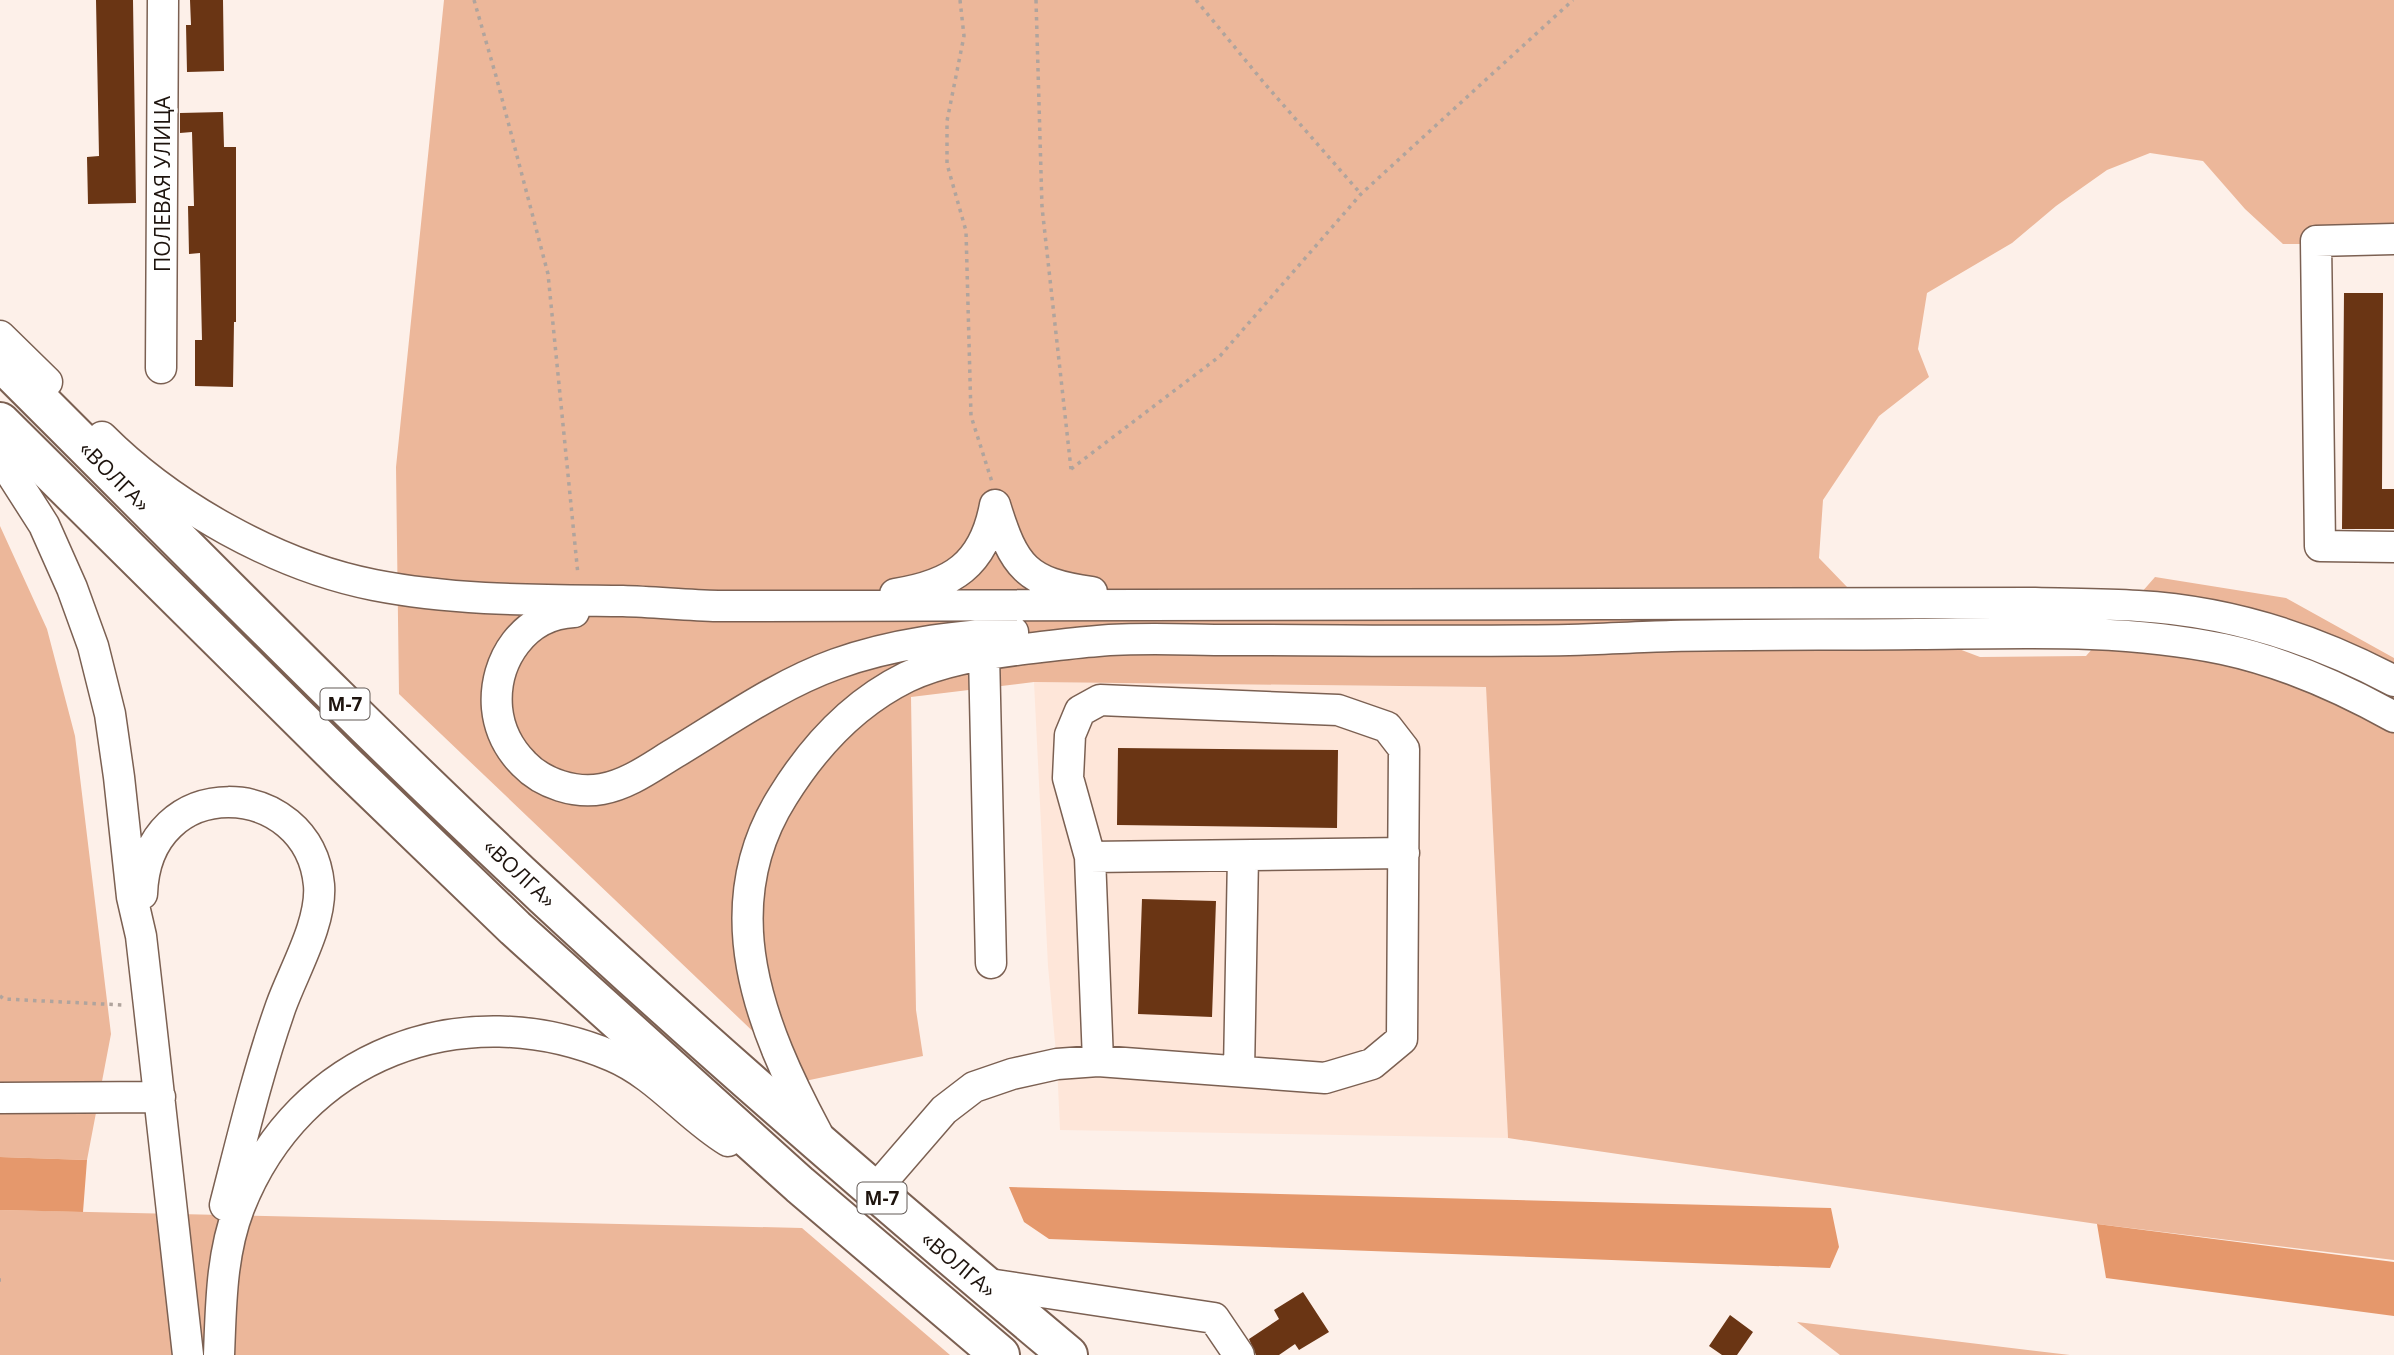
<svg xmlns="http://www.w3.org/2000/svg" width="2394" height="1355" viewBox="0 0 2394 1355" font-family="'Open Sans',sans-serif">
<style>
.built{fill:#fee6d9}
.green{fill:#ecb79a}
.forest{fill:#e5986c}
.building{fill:#6a3514}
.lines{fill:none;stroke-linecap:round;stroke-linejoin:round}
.minor-casing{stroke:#7b6052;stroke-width:33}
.highway-casing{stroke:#7b6052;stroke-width:42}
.path{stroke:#b0a49d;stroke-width:3.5;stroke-dasharray:3.5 5;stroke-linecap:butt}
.minor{stroke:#fff;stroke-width:30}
.highway{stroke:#fff;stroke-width:38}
.labels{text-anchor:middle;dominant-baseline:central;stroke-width:7;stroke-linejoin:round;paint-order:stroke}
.shield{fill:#fff;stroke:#625a56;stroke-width:2}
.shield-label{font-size:19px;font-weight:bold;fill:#1e140e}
.street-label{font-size:21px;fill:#1e140e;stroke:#fff}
</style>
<rect width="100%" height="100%" fill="#fdf0e9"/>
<path class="built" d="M1034,682L1486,687L1508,1138L1060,1130L1057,1064L1048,966Z"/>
<path class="green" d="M444,0H2394V244H2283L2245,209L2203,161L2150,153L2107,170L2056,206L2012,243L1927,293L1918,349L1929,377L1879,416L1823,500L1819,558L1877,618L1980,657L2086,656L2155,577L2286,598L2394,658V1260L2097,1224L1508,1138L1486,687L1034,682L911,697L916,1010L923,1056L805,1081L399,694L396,467Z
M0,526L47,629L75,736L111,1034L87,1160L0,1157Z
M0,1210L802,1228L950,1355H0Z
M1797,1322L2070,1355H1840Z"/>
<path class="forest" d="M0,1157L87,1160L83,1212L0,1210Z
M1009,1187L1831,1208L1839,1247L1830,1268L1049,1239L1024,1222Z
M2097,1224L2394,1262V1316L2106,1278Z"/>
<path class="building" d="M96,0H133L136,203L88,204L87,157L99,156Z
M190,0H223L224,71L187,72L186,25H191Z
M223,112L224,147H236V322H234L233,387L195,386V340H202L200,253L189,254L188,206H194L192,132L180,133V113Z
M2344,293H2383L2382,489H2394V529H2342Z
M1118,748L1338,750L1337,828L1117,825Z
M1142,899L1216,901L1212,1017L1138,1014Z
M1303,1292L1329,1332L1299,1350L1295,1344L1279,1355H1256L1249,1339L1279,1319L1274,1310Z
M1730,1315L1753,1332L1737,1355H1722L1709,1346Z"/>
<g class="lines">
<g class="minor-casing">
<path id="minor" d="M2394,239L2316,241L2320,546L2394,547
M0,336L47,382
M161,368L163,0
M102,437C171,506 277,566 374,585C456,601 539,600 623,601C654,602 686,605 718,606L2035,603C2069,604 2104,604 2138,606C2228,611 2315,639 2394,681
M0,456L44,525L72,588L93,646L110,714L119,777L132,897L141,936L149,1006L188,1355
M995,505C1014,567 1026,583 1092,592
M895,594C952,585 984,565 995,505
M574,612C525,614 493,660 497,708C499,729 509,749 524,764C543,784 576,794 602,789C630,784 654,765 678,751C729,720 780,684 836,664C894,643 953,637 1013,632
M984,654L991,963
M1090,857L1404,853
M142,894C146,769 309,777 319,885C322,923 294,970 281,1006C258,1071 242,1139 225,1205
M1239,1071L1243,856
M0,1098L160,1097
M817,1133C760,1027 712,908 783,796C814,746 854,703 907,677C941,661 979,655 1016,650C1043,647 1070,643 1098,641C1141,637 1187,640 1231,640C1343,640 1456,642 1569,640C1603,639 1637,637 1671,636C1753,634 1835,635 1917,634C2019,633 2123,628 2223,649C2284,662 2340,687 2394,717
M874,1191L944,1110L974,1087L1012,1074L1057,1064L1098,1061L1325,1078L1372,1064L1402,1039L1404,749L1387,727L1338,710L1100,700L1080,711L1070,735L1068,778L1090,857L1098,1061
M982,1283L1214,1318L1239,1355
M219,1355C221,1306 221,1255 239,1208C299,1054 463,993 612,1056C657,1075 687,1116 728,1141"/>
</g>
<g class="highway-casing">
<path id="highway" d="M0,361C180,540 358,723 544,896C714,1054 890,1206 1068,1355
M0,422L346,765L515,928L800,1185L1000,1355"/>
</g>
<path class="path" d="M474,0L496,76L548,274L578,575
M960,0L964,36L947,121V164L966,231L971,416L992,482
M1036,0L1042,207L1071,469
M1196,0L1265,84L1361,194
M1071,469L1220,356L1361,194L1573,0
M0,996L4,999L123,1005
M0,1280H1"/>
<use href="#minor" class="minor"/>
<use href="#highway" class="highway"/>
</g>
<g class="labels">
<g class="shield">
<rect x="320.5" y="688.5" width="49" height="31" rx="5"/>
<rect x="857.5" y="1182.5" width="49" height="31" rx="5"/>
</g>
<g class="shield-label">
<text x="345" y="704">М-7</text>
<text x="882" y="1198">М-7</text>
</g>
<g class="street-label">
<text transform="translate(162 184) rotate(-90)">ПОЛЕВАЯ УЛИЦА</text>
<text transform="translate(115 476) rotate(45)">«ВОЛГА»</text>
<text transform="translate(520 873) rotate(43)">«ВОЛГА»</text>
<text transform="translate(959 1264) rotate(40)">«ВОЛГА»</text>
</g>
</g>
</svg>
